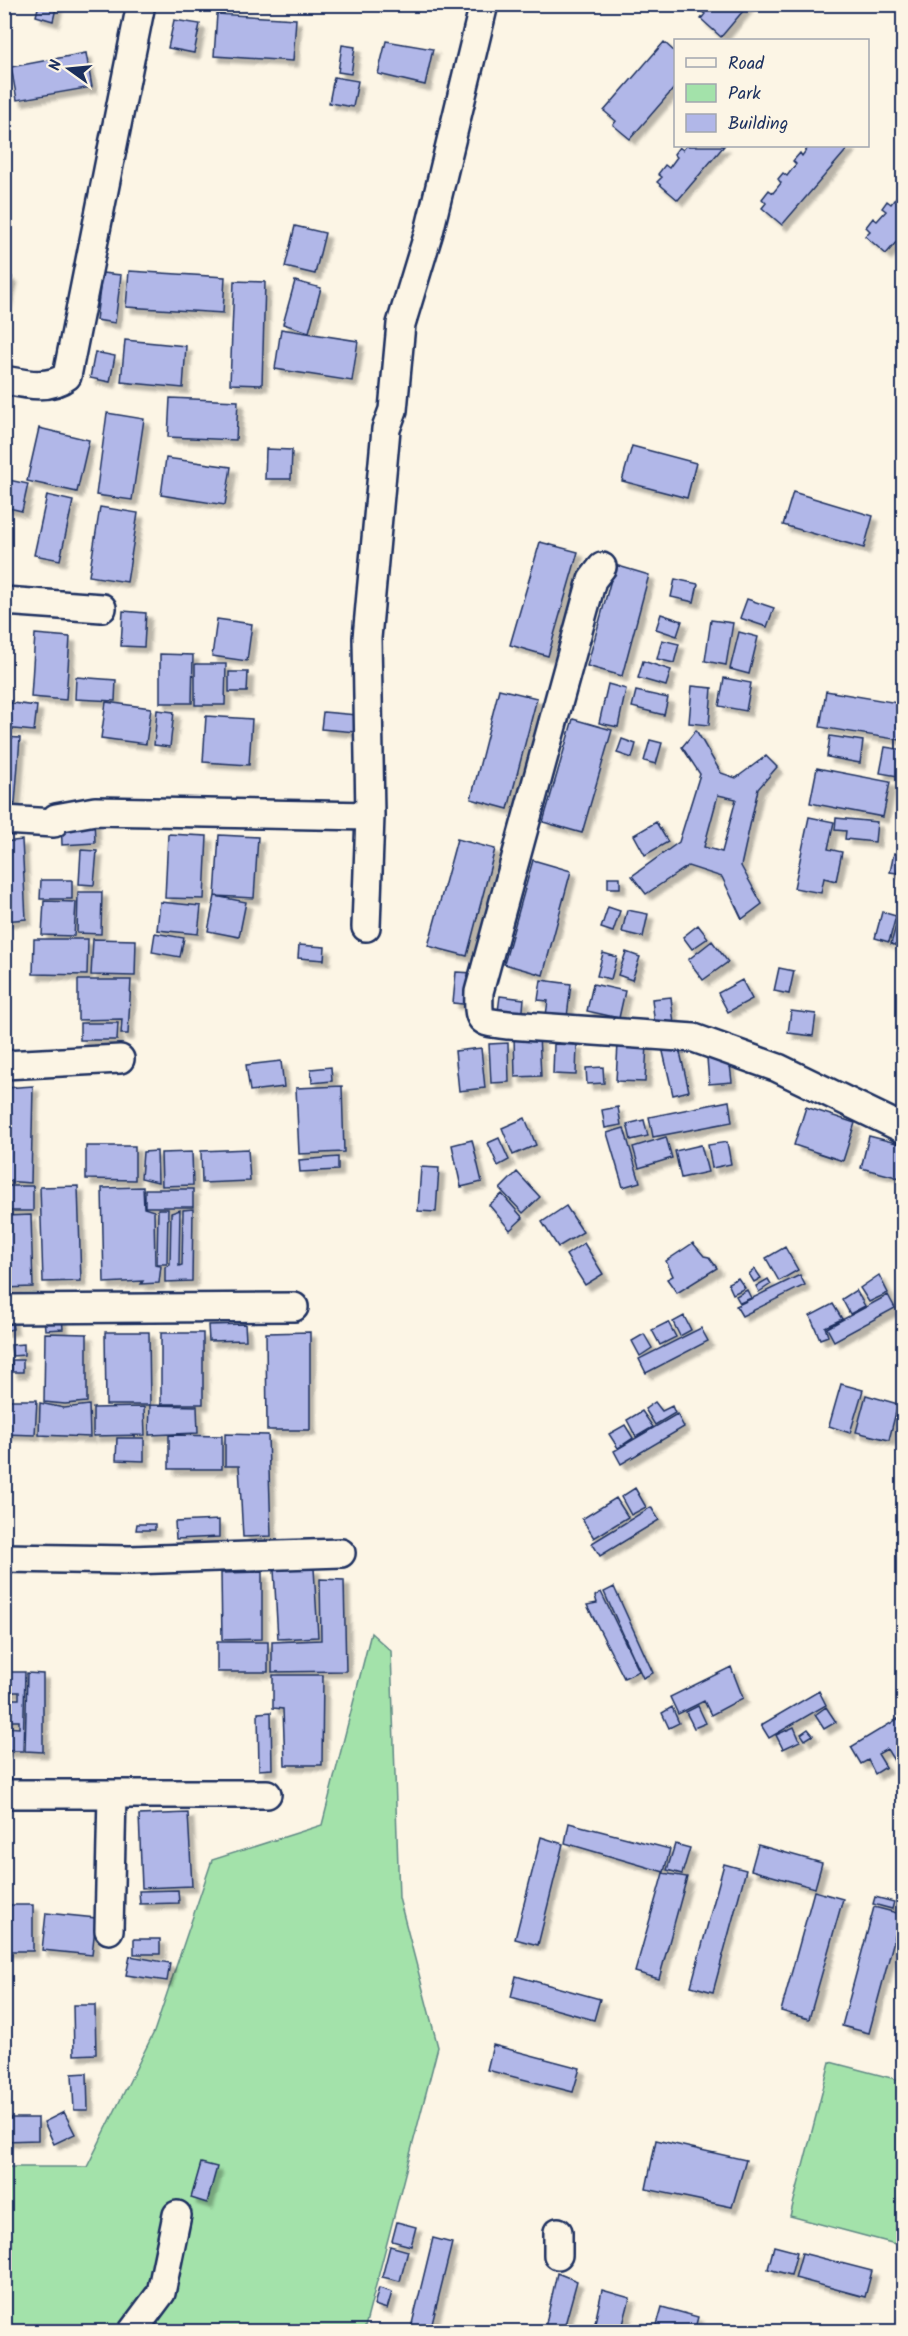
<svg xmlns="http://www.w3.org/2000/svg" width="908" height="2336" viewBox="0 0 908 2336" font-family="Kalam,sans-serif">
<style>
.green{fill:#a3e2aa;stroke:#5f8884;stroke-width:1.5}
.building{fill:#b1b7e8;stroke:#1b2f5e;stroke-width:1.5;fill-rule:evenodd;filter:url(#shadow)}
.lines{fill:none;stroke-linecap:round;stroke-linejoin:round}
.minor-casing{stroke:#1b2f5e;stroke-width:32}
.minor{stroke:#fcf5e5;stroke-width:27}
</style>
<defs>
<filter id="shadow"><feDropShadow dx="5.5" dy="5.5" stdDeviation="1.5" flood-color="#0004"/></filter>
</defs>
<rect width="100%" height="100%" fill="#fcf5e5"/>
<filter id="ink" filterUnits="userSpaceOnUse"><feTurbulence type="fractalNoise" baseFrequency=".0167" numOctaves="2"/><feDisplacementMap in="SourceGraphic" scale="12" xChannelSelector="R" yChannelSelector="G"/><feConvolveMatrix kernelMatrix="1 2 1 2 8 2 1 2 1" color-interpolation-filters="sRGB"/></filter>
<g filter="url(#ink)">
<path class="green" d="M371,1633L391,1651L399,1898L438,2047L364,2331L5,2332V2167H87L154,2032L212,1860L322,1825Z
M830,2062L903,2081V2246L790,2216Z"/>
<path class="building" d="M39,4H57L53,21L36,16Z
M706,4H749L721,37L701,19L705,14L701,11Z
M217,14L296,19L293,61L214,56Z
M174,20L200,24L194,53L168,48Z
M386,41L433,49L425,85L378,74Z
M664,42L676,53V86L630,139L613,125L616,121L604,111Z
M342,45L355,47L351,74L338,72Z
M86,53L92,87L17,100L11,67Z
M334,77L358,81L353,107L329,103Z
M686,146H724L678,200L657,182L662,177L658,174L665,165L669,168L677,157L674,154L679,147L683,150Z
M809,146H850L782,225L762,208L766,203L762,199L769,190L773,193L781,183L778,179L783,173L787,176L796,164L793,161L800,153L802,156Z
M903,182L904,233L886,254L865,236L870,231L866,227L873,218L877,221L886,211L882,208L887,201L891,204L900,192L897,189Z
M295,226L325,233L315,274L285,267Z
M129,271L225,277L223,313L126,307Z
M102,273L121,275L115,323L96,320Z
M4,275L12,277L4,310Z
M234,281L265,282L262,385L230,384Z
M295,281L321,288L309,332L283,324Z
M281,329L358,341L352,381L275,369Z
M125,340L186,346L183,388L121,382Z
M95,352L115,356L110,382L90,378Z
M170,398L238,401L236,440L168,437Z
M107,413L144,419L132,500L96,495Z
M39,428L89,440L77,492L27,481Z
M632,446L696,463L687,498L622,481Z
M266,449L292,450L291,479H265Z
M166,458L231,467L225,505L161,495Z
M4,479L28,484L22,511L4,507Z
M793,492L873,516L864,548L783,525Z
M47,495L73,501L60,560L34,555Z
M100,507L138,513L127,582L89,576Z
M540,542L578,552L548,656L510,645Z
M615,565L649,575L622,676L587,666Z
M675,579L698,584L694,602L671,597Z
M747,599L774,608L767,627L740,618Z
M123,611L146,613L144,647L121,646Z
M661,614L682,621L677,636L656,629Z
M217,619L252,624L247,661L212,656Z
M711,620L733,623L726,665L705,661Z
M739,632L758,637L749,674L730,669Z
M35,634L70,637L66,700L31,697Z
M662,640L679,644L674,663L657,659Z
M160,654L193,655L192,703H160Z
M643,661L671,670L666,686L638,678Z
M195,664H226L225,705H195Z
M229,672H248L247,692H229Z
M76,677L116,680L115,701L75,699Z
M724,678L751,683L746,711L719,706Z
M608,684L626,689L618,727L599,723Z
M692,686L712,688L709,725L689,723Z
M499,689L537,698L508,809L471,799Z
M636,691L668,698L664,715L632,707Z
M826,691L904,704L900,740L820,727Z
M4,702L37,706L34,731L4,728Z
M106,702L151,708L146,744L101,738Z
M157,710L174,712L170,747L154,745Z
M323,712L357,715L356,732L321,729Z
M206,716L252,719L249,765L203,762Z
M573,719L612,730L582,833L543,822Z
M696,730L721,773L736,778L766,756L777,767L758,789L741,866L762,904L742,919L722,877L688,866L646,894L632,876L679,842L700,774L682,747ZM718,795L736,799L722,852L704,847Z
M830,736L863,741L860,763L827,757Z
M4,737L20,738L15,804L4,803Z
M622,739L636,744L632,758L617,753Z
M650,740L662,743L656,764L644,761Z
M885,747L904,750V777L880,773Z
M817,768L890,782L883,817L810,803Z
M94,816L95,843L62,845L61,818Z
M809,817L834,822L828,849L842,852L836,881L824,878L821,893L794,888Z
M836,818L877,822L875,842L845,839L846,831L835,830Z
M656,822L668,842L645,855L634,835Z
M168,834L207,836L204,899L165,898Z
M219,835L258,837L254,898L215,896Z
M457,839L495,849L467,956L428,946Z
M22,840L26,919L4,921V842Z
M81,850L97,851L94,885L79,884Z
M894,853L902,855L897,873L890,872Z
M533,860L571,871L543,975L504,964Z
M608,877H620V888H608Z
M41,880H72V899H40Z
M78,892H102L101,934L77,933Z
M215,896L246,902L239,937L208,931Z
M44,901L76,902L74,936L42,935Z
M160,902L201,906L198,934L157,930Z
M608,907L620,911L613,932L601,928Z
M627,910L648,914L643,937L622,932Z
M882,912L896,916L889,942L875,938Z
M899,915L904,916V948L891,944Z
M698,925L708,938L692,949L683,937Z
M155,933L184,938L180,957L152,952Z
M34,939H88L87,975L33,974Z
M93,939L136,940L135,976L91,975Z
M712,941L728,962L703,980L688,960Z
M299,945L325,947L324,960L298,958Z
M626,952L640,957L632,980L618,975Z
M603,953L617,957L611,979L597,976Z
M779,968L794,971L789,994L774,991Z
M456,972L475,973L472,1005L453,1003Z
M78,980H131L128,1034H121L122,1019L78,1020Z
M541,980L571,984L567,1017L546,1015L548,1001L538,1000Z
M742,980L752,999L728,1012L718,993Z
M593,984L625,991L619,1018L587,1011Z
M500,996L524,999L522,1021L497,1019Z
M671,997L674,1024L655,1026L652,999Z
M791,1011L816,1014L813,1036L788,1033Z
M80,1023H118L117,1040H80Z
M539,1034L541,1076L515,1077L514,1036Z
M677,1039L689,1091L673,1095L661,1043Z
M508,1043L509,1082L491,1083L489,1044Z
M618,1043L647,1044L645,1082L616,1081Z
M554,1044L577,1045L576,1075L553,1074Z
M481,1048L485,1088L459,1091L455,1051Z
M729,1056L732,1082L709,1084L707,1058Z
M281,1061L284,1087L250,1091L246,1065Z
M331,1067L332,1081L312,1083L311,1069Z
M603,1067L604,1083L587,1084L586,1068Z
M33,1086L31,1183L4,1181V1088Z
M342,1086L344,1152L299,1154L296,1088Z
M729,1101L732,1122L653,1137L649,1117Z
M618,1107L621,1125L605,1128L602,1110Z
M806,1107L855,1123L843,1161L794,1145Z
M525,1118L536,1145L513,1155L502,1128Z
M644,1120L648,1136L631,1140L627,1124Z
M624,1128L640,1182L623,1187L607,1133Z
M869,1136L904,1145V1179L861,1168Z
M666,1137L672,1158L639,1168L633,1147Z
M499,1138L509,1160L498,1166L488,1143Z
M472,1140L482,1182L461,1187L452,1145Z
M727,1142L731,1164L712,1168L708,1145Z
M701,1145L708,1172L681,1178L675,1151Z
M86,1146H135V1180L86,1179Z
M248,1149L250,1181L202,1183L201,1151Z
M157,1151L158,1182L141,1178L143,1152Z
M192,1152L193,1185L162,1186L161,1153Z
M338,1157V1170L300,1172L299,1160Z
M421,1167L439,1168L436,1212L418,1211Z
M517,1172L540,1197L523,1213L500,1189Z
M4,1186H33V1211H4Z
M78,1186L81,1281L43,1282L40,1187Z
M143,1187L144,1208L154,1211L155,1265L161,1266L159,1283L141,1284L143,1281L104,1283L102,1188Z
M145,1189H193V1207H145Z
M502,1194L523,1218L510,1230L489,1205Z
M566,1206L583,1232L558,1247L542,1222Z
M158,1209H168L167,1264H157Z
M193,1209L192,1281L165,1282V1267L170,1265L171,1213L180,1210L179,1266L182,1265L183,1210Z
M31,1215L33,1287L4,1288V1216Z
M584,1243L603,1274L585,1285L566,1255Z
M693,1243L704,1256L709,1257L717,1268L677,1293L667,1279L673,1276L666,1261Z
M785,1247L798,1270L779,1281L766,1258Z
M755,1269L761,1278L754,1282L749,1274Z
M800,1275L805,1285L742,1316L736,1306Z
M879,1275L888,1293L869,1302L860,1288Z
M738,1278L745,1288L733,1294L728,1283Z
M768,1279L771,1284L759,1292L756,1286Z
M747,1290L751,1298L740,1303L736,1296Z
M856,1290L865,1306L850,1314L842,1299Z
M888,1295L895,1308L834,1341L827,1328Z
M833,1304L842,1319L825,1327L828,1336L820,1339L810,1316Z
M62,1316L63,1329L45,1330L44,1317Z
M684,1316L691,1330L680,1336L673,1322Z
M11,1317L13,1329L4,1331V1318Z
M668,1322L676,1337L660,1345L652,1330Z
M245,1324L246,1340L209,1341L208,1325Z
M701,1328L708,1341L646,1373L639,1359Z
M105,1332H149L150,1405H106Z
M310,1332V1430H267L266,1333Z
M45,1333L87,1334V1402L65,1404L44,1402Z
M161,1333H203V1404H161Z
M644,1334L652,1348L640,1356L632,1341Z
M24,1344V1355L12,1356L11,1345Z
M12,1360H23V1372H12Z
M841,1384L863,1390L850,1433L829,1426Z
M866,1395L898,1404L889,1440L856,1432Z
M4,1400H37L35,1435L4,1434Z
M655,1402L662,1411L672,1406L675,1413L655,1425L645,1409Z
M40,1403L64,1408L89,1405L90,1437L39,1435Z
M150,1405L197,1406L198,1433L149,1435Z
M144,1407L145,1435L93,1436V1408Z
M642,1411L653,1427L636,1437L627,1420Z
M677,1414L684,1427L621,1464L614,1451Z
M625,1425L633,1438L618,1448L609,1434Z
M225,1434L268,1435L271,1536L243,1537L239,1466H225Z
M169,1435L222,1436V1469H169Z
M117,1438H144V1461L116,1460Z
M635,1488L646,1507L631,1515L621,1497Z
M616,1498L628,1517L594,1538L582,1519Z
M651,1507L659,1520L600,1556L592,1543Z
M219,1520V1537L176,1539L175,1522Z
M137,1524H155V1530H136Z
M314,1568L318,1637L278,1639L274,1570Z
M262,1572V1639L222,1640L221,1573Z
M320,1579L344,1580L346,1671L272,1672V1642L321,1640Z
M614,1587L653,1673L643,1678L604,1592Z
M601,1592L639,1671L624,1678L587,1605L597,1603L595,1596Z
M217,1642H268V1672H217Z
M731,1667L743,1698L711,1715L704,1701L678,1714L670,1697Z
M4,1672H25L23,1751H4V1727L19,1728V1721H4V1699H19V1692H4Z
M27,1673L43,1674V1752L25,1751Z
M273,1675H323L322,1765H285L283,1709L273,1708Z
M819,1691L826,1705L769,1738L761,1725Z
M698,1706L706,1723L694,1728L686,1712Z
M672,1707L679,1723L669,1728L662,1713Z
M826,1707L836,1722L824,1729L815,1715Z
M271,1712L272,1769L259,1770L258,1713Z
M904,1715V1738L900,1741L904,1746V1759L896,1764L887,1749L878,1754L886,1767L875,1774L868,1760L861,1764L851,1747Z
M794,1727L800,1741L783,1749L776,1735Z
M808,1729L813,1735L805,1740L801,1734Z
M188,1813L192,1886L142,1888L139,1815Z
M569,1823L670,1849L664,1872L565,1843Z
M541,1837L563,1844L538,1945L515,1939Z
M675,1844L690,1848L682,1874L667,1870Z
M758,1845L822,1863L815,1888L751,1870Z
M724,1864L746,1870L713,1992L691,1986Z
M663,1873L687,1877L659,1979L635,1972Z
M178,1890L179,1903L140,1904L139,1891Z
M814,1891L843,1899L809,2019L781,2011Z
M875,1897L894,1902L892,1909L873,1904Z
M4,1905H33V1951H4Z
M874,1907L901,1914L869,2033L842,2026Z
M46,1913L96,1918L92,1955L42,1950Z
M134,1939H160V1954H134Z
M130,1956L170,1963L167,1981L126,1975Z
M516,1976L600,1999L594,2020L511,1997Z
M73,2005H95L96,2054L74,2055Z
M493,2045L580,2068L573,2092L487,2070Z
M87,2073L88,2110H74L72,2074Z
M64,2112L75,2134L54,2144L44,2122Z
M4,2118H38V2140L4,2141Z
M656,2140L746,2160L732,2207L646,2189Z
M201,2163L217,2167L207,2203L191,2198Z
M397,2222L416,2227L411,2246L392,2241Z
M433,2238L452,2243L430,2332H410Z
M390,2246L408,2251L400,2281L382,2277Z
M774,2246L797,2252L791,2275L768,2269Z
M802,2253L872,2271L865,2297L795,2278Z
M557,2273L577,2281L563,2332H544Z
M379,2288L392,2292L387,2309L374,2305Z
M602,2290L630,2298L621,2332H593Z
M662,2307L698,2317L694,2332H655Z"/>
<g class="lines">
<g class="minor-casing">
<path id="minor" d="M4,380C25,384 49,390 67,376L141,4
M602,567L592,580L479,992C478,1023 479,1022 509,1025L694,1038L778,1068L904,1129
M4,601L102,608
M4,820L54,823L56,818L95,811L370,816
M366,927L370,816L367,638L386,429L393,410L401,324L429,232L484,4
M4,1065L120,1059
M4,1309L294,1307
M4,1558L130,1560L341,1553
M4,1794H267
M109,1930L112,1794
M558,2232V2255
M132,2332L161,2293L177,2215"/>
</g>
<use href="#minor" class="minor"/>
</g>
</g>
<rect width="908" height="2336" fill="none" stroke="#fcf5e5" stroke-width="24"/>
<rect x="12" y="12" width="884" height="2312" fill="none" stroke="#1b2f5e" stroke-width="2" filter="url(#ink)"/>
<rect x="674" y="39" width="195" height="108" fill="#fcf5e5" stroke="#a2a6af" stroke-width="1.5"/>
<rect x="686" y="58" width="30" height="9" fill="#fcf5e5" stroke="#a2a6af" stroke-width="1.5"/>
<text x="728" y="69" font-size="18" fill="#1b2f5e">Road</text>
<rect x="686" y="84" width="30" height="18" fill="#a3e2aa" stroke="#a2a6af" stroke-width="1.5"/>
<text x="728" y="99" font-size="18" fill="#1b2f5e">Park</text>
<rect x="686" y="114" width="30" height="18" fill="#b1b7e8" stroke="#a2a6af" stroke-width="1.5"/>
<text x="728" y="129" font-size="18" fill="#1b2f5e">Building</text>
<g transform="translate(69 69) rotate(285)" stroke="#fcf5e5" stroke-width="4.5" paint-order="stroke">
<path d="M0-4.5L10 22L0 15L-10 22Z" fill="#1b2f5e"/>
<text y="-9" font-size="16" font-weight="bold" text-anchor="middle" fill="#1b2f5e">N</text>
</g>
</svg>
